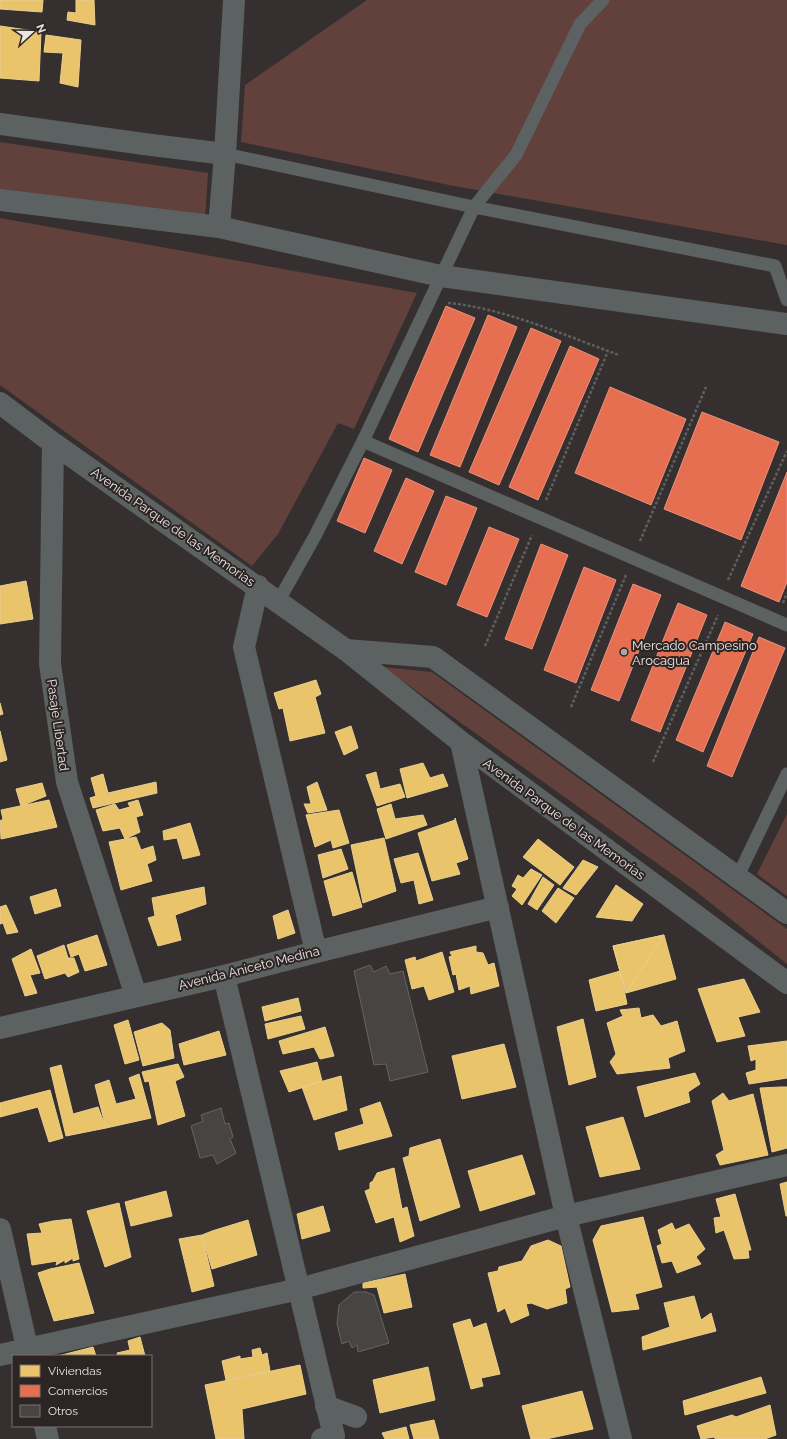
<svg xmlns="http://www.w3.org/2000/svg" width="787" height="1439" viewBox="0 0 787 1439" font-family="Raleway,sans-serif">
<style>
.green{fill:#62413d}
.homes{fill:#e9c46a;stroke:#e9ce8f}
.shops{fill:#e76f51;stroke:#e8927d}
.building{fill:#484444;stroke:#666362}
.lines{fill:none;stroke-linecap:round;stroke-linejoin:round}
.path{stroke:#5d605f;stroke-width:2.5;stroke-dasharray:3 2;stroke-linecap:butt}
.service{stroke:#5c6161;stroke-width:13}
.minor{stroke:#5c6161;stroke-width:22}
.tertiary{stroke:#5c6161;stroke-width:22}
.poi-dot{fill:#aba6a5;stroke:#2c2524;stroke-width:1.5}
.labels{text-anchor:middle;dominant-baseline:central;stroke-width:4;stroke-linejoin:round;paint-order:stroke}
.street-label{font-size:13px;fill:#eae5e4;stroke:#2c2524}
.poi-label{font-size:13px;fill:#eae5e4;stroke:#2c2524;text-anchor:start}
</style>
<rect width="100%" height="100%" fill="#35302f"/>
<path class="green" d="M367,0H787V245L454,186L241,142L245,85Z
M0,142L208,173L205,219L0,189Z
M0,218L417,293L354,429L338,423L278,534L252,566L0,385Z
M383,667L432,672L787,929V964L693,889Z
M787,814V896L757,874Z"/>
<path class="homes" d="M0,0H43L42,12L0,9Z
M76,0H94L95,25L67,20L68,12L76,13Z
M0,26L41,32L39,81L0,78Z
M46,35L81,40L78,87L60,83L63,53L44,52Z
M26,581L33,619L0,624V586Z
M316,680L321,694L315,697L325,733L290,741L283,708L279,709L274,693Z
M0,703L3,714L0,715Z
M351,726L358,748L344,755L335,732Z
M0,731L7,760L0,762Z
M423,763L430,778L443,774L448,786L407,798L400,769Z
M376,772L380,789L400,784L405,797L377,806L366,775Z
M103,774L108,793L156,782L157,793L93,808L90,798L96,796L91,778Z
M317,782L327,810L308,813L304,804H311L307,787Z
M42,783L46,796L21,806L16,789Z
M49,800L57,827L1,839L0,821L3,819L1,810Z
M138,800L143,815L136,817L140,832L125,839L120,828L103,831L96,810L115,804L119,810L130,807L128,803Z
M391,804L395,819L423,815L427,825L386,839L377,809Z
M339,810L349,843L333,848L331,840L315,847L306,815Z
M455,818L468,859L456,863L460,874L432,881L418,833L455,820Z
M190,823L200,855L183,859L177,838L164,840L163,831Z
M136,837L141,850L153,846L156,860L147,864L152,881L121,890L109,842Z
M384,838L396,891L363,903L351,845Z
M538,839L574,867L560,885L523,857Z
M341,849L348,869L323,878L318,855Z
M418,853L433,900L419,904L414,880L401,883L394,859Z
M583,860L598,867L576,895L563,888Z
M531,869L542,875L522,905L512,896L517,889L512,886L518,875L523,878Z
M352,872L362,907L333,916L324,881Z
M543,877L554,885L537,910L528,904Z
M616,885L643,904L632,921L596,917Z
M204,887L206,904L175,915L181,940L158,946L148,918L155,916L152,898Z
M558,888L574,898L556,923L542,911Z
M56,889L61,906L35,914L30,897Z
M6,905L18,932L7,934L3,923L0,924V907Z
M288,910L295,933L278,939L273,916Z
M97,935L107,965L85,971L79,954L71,957L67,945Z
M664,935L626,993L613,946Z
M664,935L676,979L626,993L613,946Z
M64,945L68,958H74L79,972L68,977L65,973L45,979L37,956Z
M476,946V952L483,953L488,965L494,963L499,986L471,994L470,986L459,990L456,974L453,975L449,957L452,956L450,952Z
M31,949L40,973L30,975L37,993L25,996L12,959Z
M442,952L454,992L429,1000L424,986L412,989L405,960L415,957L416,961Z
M620,971L627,1004L596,1011L589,980Z
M744,979L760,1012L738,1017L745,1036L717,1042L698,989Z
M298,998L301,1011L265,1021L262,1007Z
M639,1008L641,1018L653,1015L661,1026L677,1021L685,1051L668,1058L670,1068L617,1074L610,1062L616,1054L607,1023L623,1016L620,1010Z
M301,1016L305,1029L268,1039L265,1024Z
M583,1019L596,1077L569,1085L557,1027Z
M128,1020L139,1060L125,1064L114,1025Z
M162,1023L170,1030L174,1058L143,1066L134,1032Z
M325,1027L334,1056L320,1059L314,1047L283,1054L279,1041Z
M219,1031L226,1055L184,1065L179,1044Z
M787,1041V1078L749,1084L746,1073L756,1070V1059L751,1061L748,1046Z
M504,1044L516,1087L462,1099L452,1056Z
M317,1062L322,1081L289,1092L280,1071Z
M178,1064L184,1077L175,1081L185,1116L158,1125L149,1081L145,1082L142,1072Z
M61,1065L73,1114L98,1107L106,1128L66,1136L50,1068Z
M695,1073L700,1084L688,1092L690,1102L645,1117L637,1087Z
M139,1074L151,1118L106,1128L95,1085L109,1080L116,1104L136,1099L129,1078Z
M341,1076L347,1110L314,1120L302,1087Z
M781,1087H787V1148L772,1152L760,1088Z
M50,1090L63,1138L49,1142L38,1107L0,1117V1103Z
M723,1093L729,1101L753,1094L768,1155L720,1165L716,1155L724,1150L712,1101Z
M380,1102L392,1136L339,1150L335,1133L364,1124L360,1109Z
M623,1117L640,1169L600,1177L586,1127Z
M440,1139L460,1207L420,1221L403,1158L409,1156L410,1148Z
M522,1155L535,1194L480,1211L468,1171Z
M394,1168L402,1209L407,1207L414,1236L400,1242L394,1217L376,1223L365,1191L370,1189V1183L373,1181L377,1173Z
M787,1182V1216H786L780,1184Z
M166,1191L172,1216L131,1226L125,1202Z
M735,1194L751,1250H748L749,1258L734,1259L724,1230L716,1233L714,1218L721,1217L716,1199Z
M119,1203L131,1257L105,1267L87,1211Z
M323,1206L330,1231L302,1239L297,1214Z
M643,1217L662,1287L635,1294L639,1309L612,1312L593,1240L601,1226Z
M71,1219L79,1259L73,1261V1258L65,1263V1260L56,1265L57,1261L32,1265L27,1234L42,1233L39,1224L53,1221Z
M248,1220L257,1255L212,1269L202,1235L212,1231Z
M672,1223L675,1230L689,1224L705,1249L696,1257L701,1264L677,1273L672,1261L662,1263L657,1246L662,1244L658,1230Z
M202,1235L214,1286L192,1292L179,1239Z
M548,1240L561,1246L570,1287L565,1289L567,1303L547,1309L531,1303L526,1304L529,1315L511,1323L505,1308L498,1312L488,1273L498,1271L499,1267L522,1261L531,1246Z
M79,1263L94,1313L54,1321L38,1273L50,1269Z
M405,1274L412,1307L384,1313L377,1287L363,1288V1283Z
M694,1296L701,1320L711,1313L716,1331L643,1350L642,1337L670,1327L664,1303Z
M470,1319L473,1328L486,1323L500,1374L481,1378L483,1386L471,1389L453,1324Z
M140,1337L145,1356H118L117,1353L130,1350L128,1341Z
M93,1347L96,1356H58Z
M260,1348L262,1355L267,1353L270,1371L226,1380L222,1361L240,1356V1359L253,1357L252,1350Z
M300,1365L306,1394L242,1409L244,1439H216L205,1385Z
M428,1367L435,1400L380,1413L373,1380Z
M761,1377L766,1393L685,1415L683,1401Z
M582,1391L593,1429L546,1439H531L522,1406Z
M770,1405L776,1435L765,1439H715V1437L701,1439L697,1426L732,1415L736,1417Z
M434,1420L439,1439H414L410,1425Z
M406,1427L409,1439H385L382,1433Z"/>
<path class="shops" d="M446,306L475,318L418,452L389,439Z
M488,315L517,327L460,467L430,455Z
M531,328L561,341L499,485L469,472Z
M570,346L599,359L538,500L509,487Z
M610,387L686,419L651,505L575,473Z
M702,412L779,442L741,540L664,509Z
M364,458L392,470L365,533L337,521Z
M787,472V582L779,602L741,586Z
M406,478L434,491L402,564L374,551Z
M446,496L477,508L446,585L415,572Z
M489,527L519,539L487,617L457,605Z
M541,544L568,555L532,649L505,639Z
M584,567L616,580L576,683L544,670Z
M633,584L661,595L619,701L591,690Z
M678,603L707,615L660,732L631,720Z
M725,622L753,634L703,752L676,740Z
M759,637L785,648L732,777L707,766Z"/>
<path class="building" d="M370,965L374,972L386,966L390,974L403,971L428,1072L390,1081L386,1064L374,1065L354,971Z
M221,1108L225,1124L229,1123L233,1137L230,1139L236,1153L217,1164L213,1155L200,1158L191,1126L203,1121L201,1115Z
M354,1292H366L374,1295L389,1343L358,1352L357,1345L352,1348L349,1341L342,1344L337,1324L339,1305Z"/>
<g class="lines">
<path class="path" d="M448,303C504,308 566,336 619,355
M546,500L608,351
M640,541L706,387
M728,580L787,451
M783,603L787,593
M485,646L532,535
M571,707L626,575
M653,762L718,615"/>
<path class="service" d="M225,154L474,207L775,266L787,300
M363,441L787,625
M278,602L315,536L363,441L474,207L516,155L580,24L603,0
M738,876L787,774"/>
<path class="minor" d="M225,154L234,0
M0,403L53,443L346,650L461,742L787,983
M53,443L50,664L67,782L136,996
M258,586L244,647L316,952
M346,650L433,657L787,913
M461,742L566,1216L621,1439
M224,976L334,1436L322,1439
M0,1028L224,976L316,952L498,907
M0,1229L29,1356
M0,1355L299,1289L566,1216L787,1165
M326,1406L356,1417
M45,1426L48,1439"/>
<path class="tertiary" d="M0,124L144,144L225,154L219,227
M0,200L219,227L441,276L787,324"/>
</g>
<circle class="poi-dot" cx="624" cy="652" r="4"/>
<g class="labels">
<g class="street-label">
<text transform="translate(173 527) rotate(35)">Avenida Parque de las Memorias</text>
<text transform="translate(58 725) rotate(82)">Pasaje Libertad</text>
<text transform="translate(564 819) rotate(36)">Avenida Parque de las Memorias</text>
<text transform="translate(249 968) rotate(-14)">Avenida Aniceto Medina</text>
</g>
<g class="poi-label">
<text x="632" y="645">Mercado Campesino<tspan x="632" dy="15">Arocagua</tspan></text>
</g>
</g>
<rect x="12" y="1355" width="140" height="72" fill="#2c2524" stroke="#787271"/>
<rect x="20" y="1365" width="20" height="12" fill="#e9c46a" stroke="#787271"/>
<text x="48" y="1375" font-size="12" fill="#eae5e4">Viviendas</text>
<rect x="20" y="1385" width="20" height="12" fill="#e76f51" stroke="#787271"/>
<text x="48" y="1395" font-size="12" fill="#eae5e4">Comercios</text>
<rect x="20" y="1405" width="20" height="12" fill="#484444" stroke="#787271"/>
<text x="48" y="1415" font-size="12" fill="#eae5e4">Otros</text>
<g transform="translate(32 32) rotate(69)" stroke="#2c2524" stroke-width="3" paint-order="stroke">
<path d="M0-3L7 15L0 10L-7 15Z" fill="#eae5e4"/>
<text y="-6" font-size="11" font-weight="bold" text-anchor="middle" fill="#eae5e4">N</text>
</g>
</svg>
